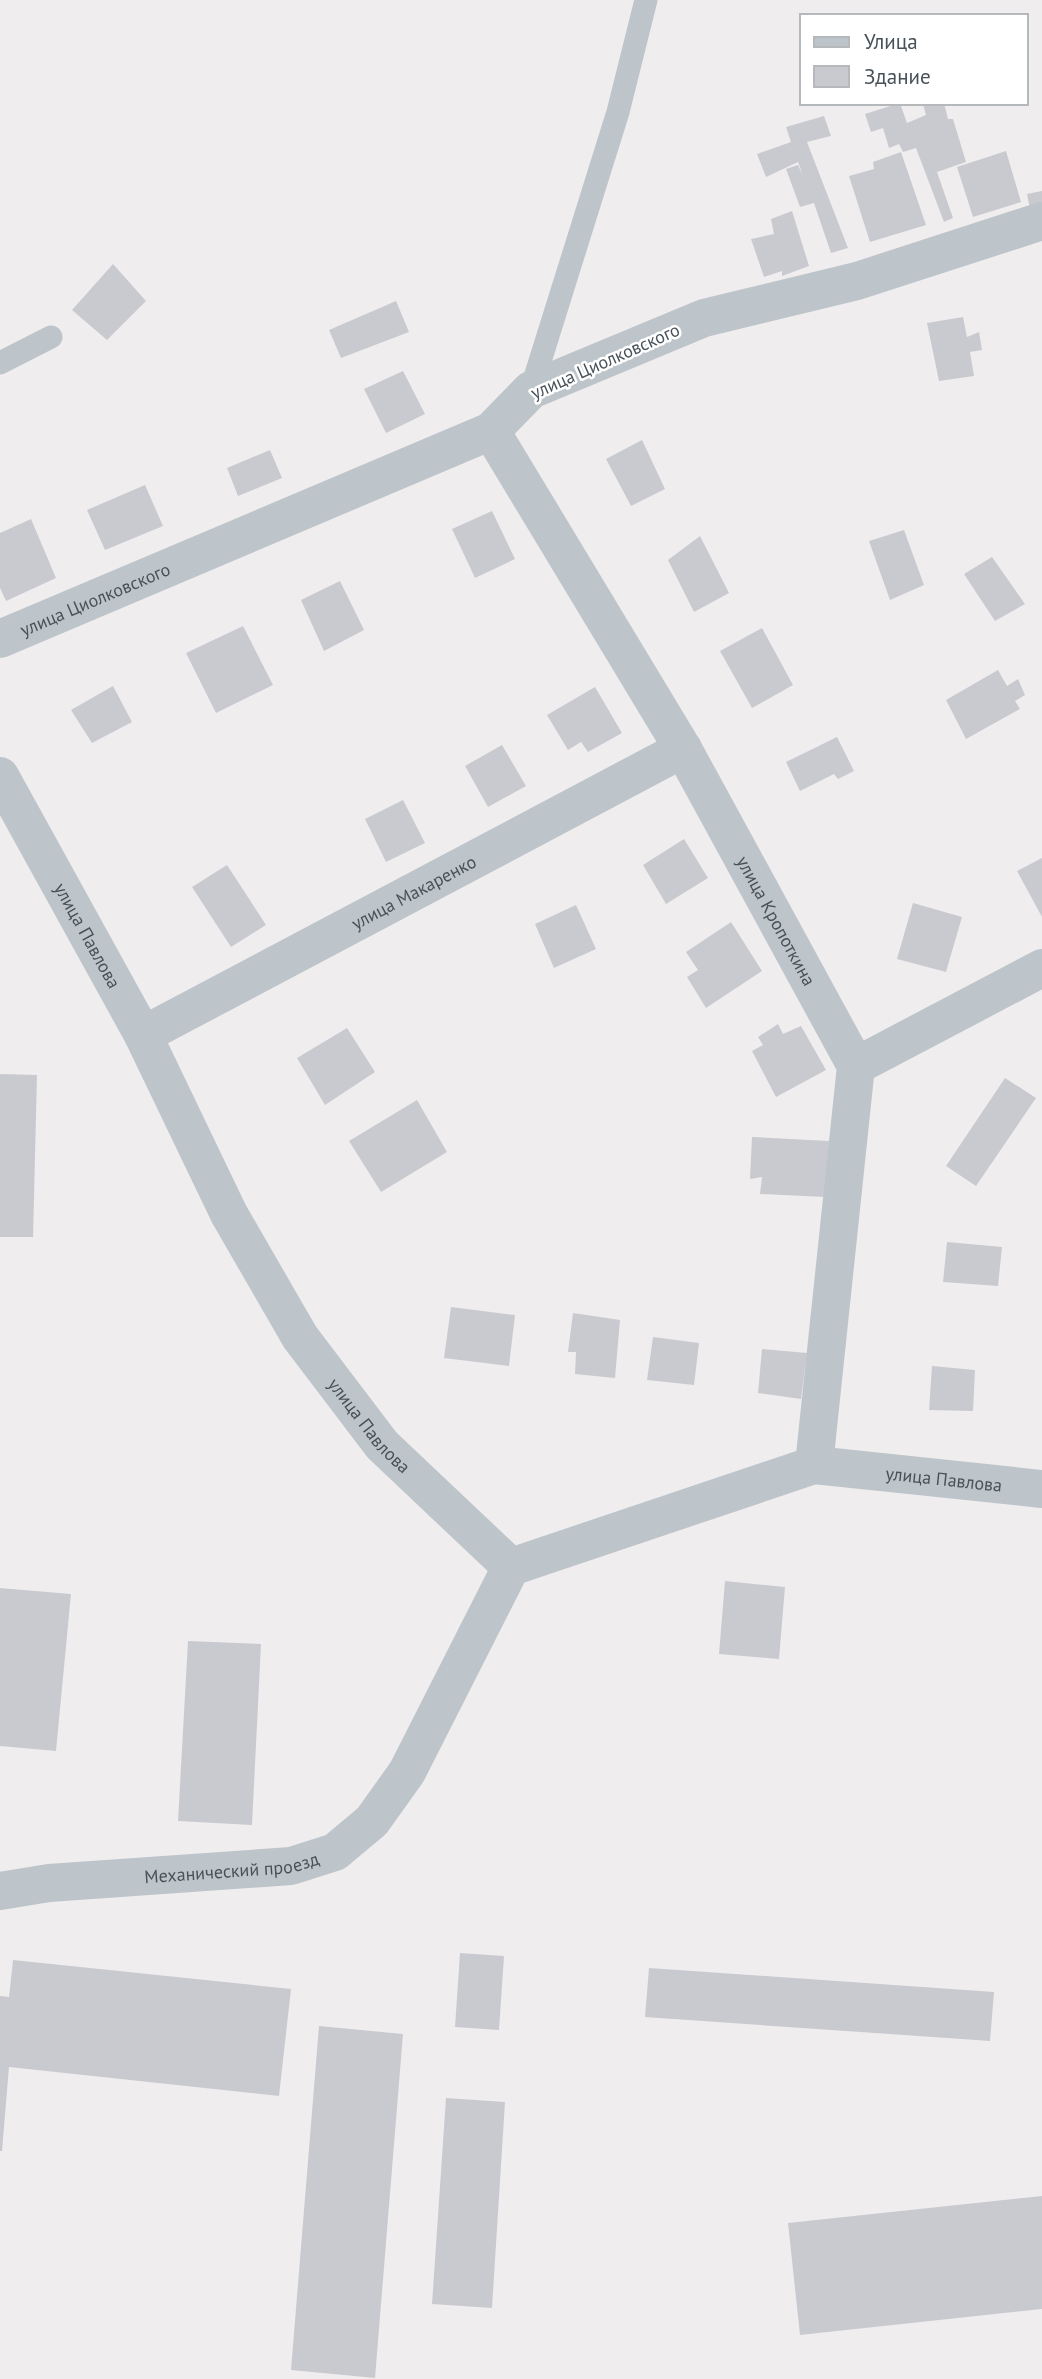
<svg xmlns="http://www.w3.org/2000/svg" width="1042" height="2379" viewBox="0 0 1042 2379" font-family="'PT Sans',sans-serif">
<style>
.building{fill:#c9cad0}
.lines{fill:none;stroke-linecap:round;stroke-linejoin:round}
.lane{stroke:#bdc5cb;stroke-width:23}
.street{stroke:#bdc5cb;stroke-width:38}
.labels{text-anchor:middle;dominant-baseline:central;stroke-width:5;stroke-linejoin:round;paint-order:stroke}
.street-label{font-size:18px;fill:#485158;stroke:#fff}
</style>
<rect width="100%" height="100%" fill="#f0edee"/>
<path class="building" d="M900,103L907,123L926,115L923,104L927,103H944L948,119H953L966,162L937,172L953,218L944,222L916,148L903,152L899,144L889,148L883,128L871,132L865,114Z
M824,116L831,136L807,142L848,248L831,253L814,203L800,207L786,169L798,165L803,176L798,162L766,177L757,154L791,142L786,127Z
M1006,151L1021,202L973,217L957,167Z
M901,152L926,225L870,242L849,176L874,169L873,162Z
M1042,191V216L1032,219L1027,194Z
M792,211L809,266L782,276V271L764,277L751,239L774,234L771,219Z
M113,264L146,301L107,340L72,310Z
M396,301L409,332L341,358L329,330Z
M963,317L967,337L979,332L982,350L970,352L974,376L939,381L927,323Z
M403,371L425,414L386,433L364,389Z
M642,440L665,489L631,506L606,459Z
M270,450L282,478L238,496L227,468Z
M145,485L163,526L105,550L87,510Z
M492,511L515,559L475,578L452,529Z
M31,519L56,578L6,601L0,588V533Z
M904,530L924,585L890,600L869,541Z
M700,536L729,593L694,612L668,560Z
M992,557L1025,604L995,621L964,574Z
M340,581L364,630L324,651L301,600Z
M243,626L273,685L216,713L186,653Z
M762,628L793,685L752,708L720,651Z
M998,670L1007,686L1018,679L1025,695L1015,701L1020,709L966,739L946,700Z
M113,686L132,722L92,743L71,710Z
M595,687L622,733L588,752L581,742L568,750L547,715Z
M837,737L854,771L838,779L834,774L800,791L786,762Z
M502,745L526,786L488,807L465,766Z
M403,800L425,843L386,862L365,819Z
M684,839L708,878L666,904L643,865Z
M1042,858V917L1017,871Z
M227,865L266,925L231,947L192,887Z
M913,903L962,917L946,972L897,959Z
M576,905L596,949L554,968L535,924Z
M731,922L762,971L706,1008L687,977L698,970L686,952Z
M778,1024L783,1034L801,1026L826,1070L776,1097L752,1051L763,1045L758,1037Z
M347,1028L375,1072L325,1105L297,1058Z
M0,1074L37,1075L33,1237H0Z
M1005,1078L1036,1098L976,1186L946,1166Z
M417,1100L447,1152L381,1192L349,1141Z
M752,1137L829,1141L826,1197L760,1194L762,1177L750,1179Z
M947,1242L1002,1247L998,1286L943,1282Z
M451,1307L515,1315L509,1366L444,1358Z
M573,1313L620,1320L615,1378L575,1374L576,1352H568Z
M653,1337L699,1343L694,1385L647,1380Z
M762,1349L807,1353L801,1399L758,1393Z
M932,1366L975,1370L973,1411L929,1410Z
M725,1581L785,1587L779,1659L719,1654Z
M0,1588L71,1594L56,1751L0,1746Z
M188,1641L261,1644L252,1825L178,1821Z
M460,1953L504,1956L499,2030L455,2027Z
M13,1960L291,1989L279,2096L9,2067L2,2151H0V1996L9,1997Z
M649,1968L994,1992L990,2041L645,2017Z
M319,2026L403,2034L375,2378L291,2370Z
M446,2098L505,2102L492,2308L432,2304Z
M1042,2196V2309L800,2335L788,2223Z"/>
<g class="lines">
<path class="lane" d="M0,363L51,337
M531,390L618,112L646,0"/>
<g class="street">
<path id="s1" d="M491,431L683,749L856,1066L814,1465"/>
<path id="s2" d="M0,639L491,431L531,390L704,318L857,281L1042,221"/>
<path id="s3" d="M0,776L143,1035L229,1214L300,1337L382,1445L511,1567L814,1465L1042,1489"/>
<path id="s4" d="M143,1035L683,749"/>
<path d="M856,1066L1042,968"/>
<path id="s5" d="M0,1891L49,1883L291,1866L335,1852L372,1821L407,1772L511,1567"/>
</g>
</g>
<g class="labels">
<g class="street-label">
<text transform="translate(605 361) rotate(-24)">улица Циолковского</text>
<text stroke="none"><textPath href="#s2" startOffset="103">улица Циолковского</textPath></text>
<text stroke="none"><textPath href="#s4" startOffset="306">улица Макаренко</textPath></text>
<text stroke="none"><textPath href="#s1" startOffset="567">улица Кропоткина</textPath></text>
<text stroke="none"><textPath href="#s3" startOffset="182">улица Павлова</textPath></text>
<text stroke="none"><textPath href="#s3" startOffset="749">улица Павлова</textPath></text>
<text stroke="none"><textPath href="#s3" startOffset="1400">улица Павлова</textPath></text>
<text stroke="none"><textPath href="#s5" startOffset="233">Механический проезд</textPath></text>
</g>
</g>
<rect x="800" y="14" width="228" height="91" fill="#ffffff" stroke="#b6b9bc" stroke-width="2"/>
<rect x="814" y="37" width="35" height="10" fill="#bdc5cb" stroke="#b6b9bc" stroke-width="2"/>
<text x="864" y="49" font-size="21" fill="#485158">Улица</text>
<rect x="814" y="66" width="35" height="21" fill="#c9cad0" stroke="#b6b9bc" stroke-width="2"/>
<text x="864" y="84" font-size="21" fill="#485158">Здание</text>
</svg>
